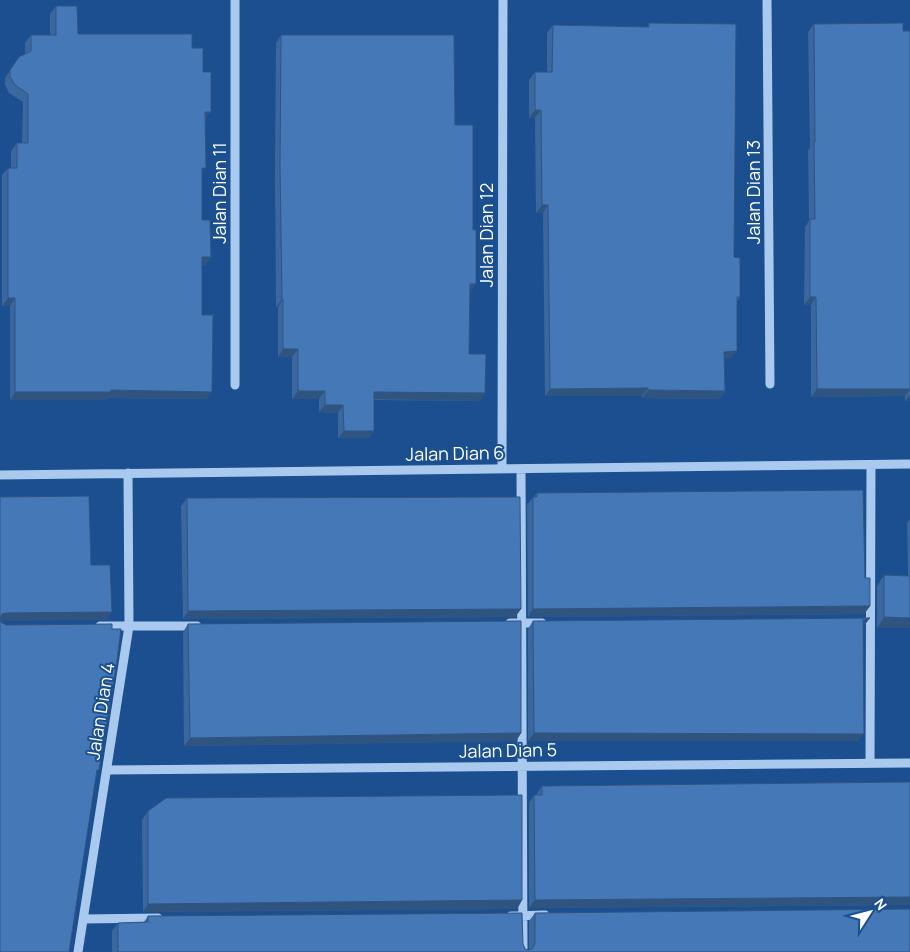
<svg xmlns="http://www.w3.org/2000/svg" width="910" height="952" viewBox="0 0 910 952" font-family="Manrope,sans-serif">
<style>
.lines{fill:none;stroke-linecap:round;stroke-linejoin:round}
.minor{stroke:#a9c9ee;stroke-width:9}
.wall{fill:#3a679d}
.shaded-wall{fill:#305480}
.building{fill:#4478b7;stroke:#305480}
.labels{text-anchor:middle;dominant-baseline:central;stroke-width:4;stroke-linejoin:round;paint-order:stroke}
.street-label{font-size:18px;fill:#fff;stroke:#1b4f8f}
</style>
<rect width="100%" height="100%" fill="#1b4f8f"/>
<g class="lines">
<path class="minor" d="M235,0V385
M767,0L770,384
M502,469L503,0
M521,469L523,952
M0,475L910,464
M510,623H542
M100,626H197
M870,763L871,465
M107,770L910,763
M511,916L545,915
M83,919L158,918
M78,952L129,626L128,473"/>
</g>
<path class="wall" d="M56,6L78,34L192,48L203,72L211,112L205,119L202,174V220L211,257L205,265H202V315L212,392L206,399L107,398L106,400H10V306H2V175L8,168H11V151L17,143H22L23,102L9,93L5,85V78L19,57L25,54V43L31,35H50V14Z
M649,23L734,257L740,297L737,302L731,359H724L725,391L719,399L642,398V396H545L543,213H536L535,118H529V80L535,72H547V33L553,25L647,27Z
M814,24L910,31V401H905V396L811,397V305H804L805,227L809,221L808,150L810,148L808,32Z
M281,35L455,125L471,292H470L469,354L480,401L374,400L369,438H338V413L319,412V399H292V357H278V307H276L275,173L276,43Z
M537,493L865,578L870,606L864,614L528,617L527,505L533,497H534Z
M187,498L521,609L515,617L183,619L181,506Z
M910,519V628H877V586L884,575L908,576L907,523Z
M533,621L864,626L863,627L858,741H528V629Z
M188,624L521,733L516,741L184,746L183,632Z
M910,782V905L529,908V803L534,795H536L542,786Z
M148,811L522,900L517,909L143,912L142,820Z
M535,913L910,952H112V931L118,923L144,922L148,916L523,944L525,949L529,950V921Z"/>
<path class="shaded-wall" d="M535,110H541L535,118H529Z
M205,112H211L205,120Z
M202,168H206L200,176Z
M542,205H548L543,213H536Z
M202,257H211L205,265H197Z
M470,284H476L471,292H464Z
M810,297H816L811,305H804Z
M8,298H15L10,306H2Z
M282,299H283L278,307H276Z
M283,349H298L292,357H278Z
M737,351L731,359H719L724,352Z
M648,388L642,396H545L550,389Z
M817,389H910V390L905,396L811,397Z
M111,390L212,392L206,399L107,398L106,400H10L15,392Z
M648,390L725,391L719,399L642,398Z
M298,391H325L319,399H292Z
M374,392L485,393L480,401L369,399Z
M910,394V401H905Z
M325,405H343L338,413L319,412Z
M344,431H374L369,438H338Z
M870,606L864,614L528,617L533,609Z
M521,609L515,617L183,619L188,611Z
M112,612L106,620L0,621V617L2,614L6,613Z
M884,617L910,618V628H877Z
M870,618L864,626L857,628L863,620Z
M521,733L516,741L184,746L190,738Z
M534,733L864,734L858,741H528Z
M910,897V905L529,908L535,900Z
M522,900L517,909L143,912L148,904Z"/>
<path class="building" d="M56,6H77L78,34H192V48H203V72H211V112H205L206,168H202V220H210L211,257H202V315H213L212,392L111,390V392H15V298H8V168H17V143H28V94L15,85L10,77V70L19,57L31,51V35H56Z
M649,23L736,24L734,257L740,258V297H737V351L724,352L725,391L648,390V388L550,389L548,205H542L541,110H535V72H552L553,25L649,27Z
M903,23V31H910V389H817L816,297H810V219H815L814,142H815L814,24Z
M281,35H454L455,125H473V230H476V284H470L469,354H486L485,393L374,392V431H344L343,405H325V391H298V349H283V299H282L280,165Z
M863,490L865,578H870V606L533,609V497H537V493Z
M89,496L91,565H110L112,612L6,613L2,614L0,618V497Z
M520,497L521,609L188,611L187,498Z
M884,575L910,576V618L884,617Z
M870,618L863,620L864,734L534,733L533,621Z
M0,620L1,622L6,625L112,624V629H121L116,668L99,770H97L69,952H0Z
M521,621V733L190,738L188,624Z
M910,782V897L535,900L534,795H542V786Z
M522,795V900L148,904V811L166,798Z
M910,909V952H118V923L148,922V916L522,913L523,944L525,949L529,950L532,949L535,944V913Z"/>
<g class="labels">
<g class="street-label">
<text transform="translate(753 192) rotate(-90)">Jalan Dian 13</text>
<text transform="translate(219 193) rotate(-90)">Jalan Dian 11</text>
<text transform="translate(486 235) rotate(-90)">Jalan Dian 12</text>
<text transform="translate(455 453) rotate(-1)">Jalan Dian 6</text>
<text transform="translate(100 711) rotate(-81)">Jalan Dian 4</text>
<text transform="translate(508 750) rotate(-1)">Jalan Dian 5</text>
</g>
</g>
<g transform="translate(870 912) rotate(54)" stroke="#1b4f8f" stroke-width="4" paint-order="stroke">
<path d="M0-4L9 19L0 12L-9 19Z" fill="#ffffff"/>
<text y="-8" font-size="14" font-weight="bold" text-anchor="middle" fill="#ffffff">N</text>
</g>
</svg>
